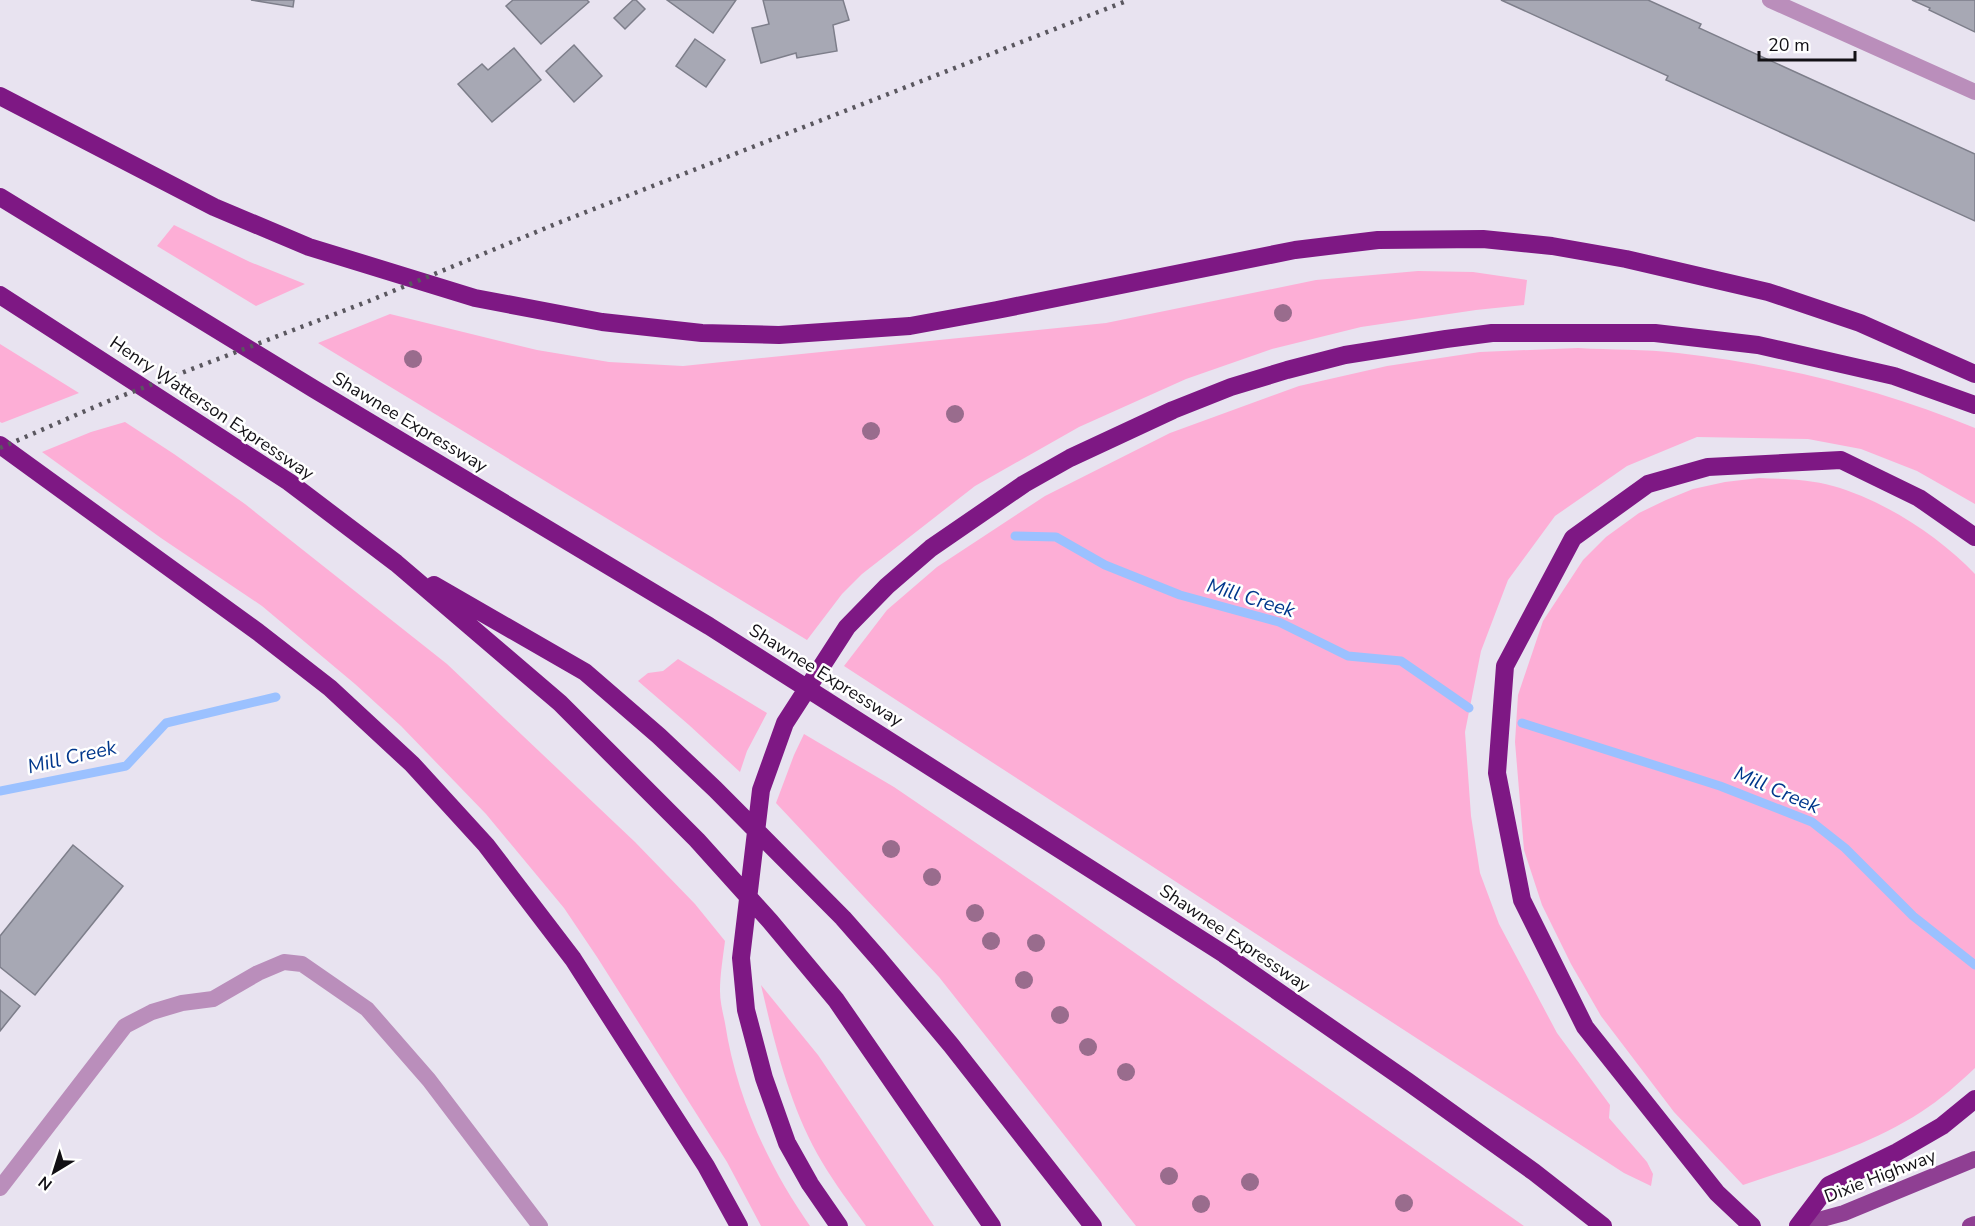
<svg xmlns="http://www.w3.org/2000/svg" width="1975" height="1226" viewBox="0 0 1975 1226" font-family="'Nunito Sans',sans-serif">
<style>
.green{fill:#fdaed6}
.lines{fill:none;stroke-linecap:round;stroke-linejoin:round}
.stream{stroke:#9bc1ff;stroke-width:9}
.building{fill:#a7a8b4;stroke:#7d7e8a;stroke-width:1.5}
.service{stroke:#ba8ebb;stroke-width:16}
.minor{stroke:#ba8ebb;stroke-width:16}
.primary{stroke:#8f3f93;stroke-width:16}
.motorway{stroke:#7e1884;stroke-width:18}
.rail{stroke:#5a575f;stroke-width:4.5;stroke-dasharray:3 6;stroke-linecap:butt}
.tree{fill:#996c8d}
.labels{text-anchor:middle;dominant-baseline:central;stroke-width:5;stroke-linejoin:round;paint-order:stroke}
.street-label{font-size:18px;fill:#121015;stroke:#fff}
.water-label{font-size:20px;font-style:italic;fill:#00378c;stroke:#fff}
</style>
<rect width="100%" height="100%" fill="#e8e3f0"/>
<path class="green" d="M174,225L250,262L305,284L256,306L157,246Z
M1418,271L1473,272L1527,280L1524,305L1476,310L1361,327L1272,349L1186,379L1079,427L975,486L862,574L842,594L807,640L318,343L390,314L537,350L609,362L683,366L1106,323L1316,280Z
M0,344L79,393L2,423L0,422Z
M1578,348C1611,350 1645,349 1678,353C1781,365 1880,389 1975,428V504L1917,471L1861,449L1808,439L1697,437L1627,466L1555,516L1508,580L1481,651L1465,732L1471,816L1480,873L1499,924L1557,1033L1610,1105L1609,1118L1647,1162L1653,1174L1651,1186L1624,1173L844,666L887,610L937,567L1045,496L1170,433L1299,386L1387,366L1480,352Z
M125,422L174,454L245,504L447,664L635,842L695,904L725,941C723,957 720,975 720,991C720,1002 723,1013 725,1023C736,1096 768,1166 810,1226H761L727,1162L597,957L564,908L486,814L401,726L355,684L262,606L161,538L42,452L91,432Z
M1759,478C1784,479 1809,479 1833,486C1883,500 1939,536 1975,574V1068C1958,1084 1941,1099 1921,1112C1867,1147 1804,1164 1743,1185L1674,1112L1601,1016L1571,964L1542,905L1524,850L1515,742L1518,695L1543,621L1583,560L1606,537L1639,513L1666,500L1693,489L1725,482Z
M678,659L767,713L747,751L740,772L689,725L638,681L648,673L663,671Z
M804,734L894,787L1051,894L1524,1226H1136L939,977L776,803L794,755Z
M761,985L818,1055L934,1226H866C851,1205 835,1184 822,1162C790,1108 775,1045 761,985Z"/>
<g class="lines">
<path class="stream" d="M1015,536L1056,537L1105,565L1180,595L1279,622L1348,656L1401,661L1469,708
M1522,723L1720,786L1812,822L1845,848L1913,916L1975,965
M0,791L126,766L166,723L276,697"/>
</g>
<path class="building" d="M251,0H294L293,7Z
M513,0H587L589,2L541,44L506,6Z
M633,0H636L645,9L625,29L614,18Z
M667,0H736L713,33Z
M763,0H843L849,20L833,25L837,51L797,58L796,53L761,63L752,28L769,24Z
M1501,0H1648L1701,24L1699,28L1975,154V221L1666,80L1668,76Z
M1912,0H1975V32L1929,10L1930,8Z
M695,39L725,60L706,87L676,66Z
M574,45L602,76L574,102L546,71Z
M514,48L541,80L492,122L458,84L482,64L488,70Z
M73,845L123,886L35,995L0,967V936Z
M0,990L20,1006L0,1031Z"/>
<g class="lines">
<path class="service" d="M0,1188L125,1026L152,1012L182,1003L213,999L258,973L284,962L302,964L367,1009L429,1080L540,1226"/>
<path class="minor" d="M1770,0L1975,92"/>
<path class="primary" d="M1797,1226L1844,1213L1975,1159
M1970,1226L1975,1224"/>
<path class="motorway" d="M0,96L214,207L309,247L475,298L602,322L702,333L779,335L910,326L997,310L1295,250L1378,240L1483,239L1552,246L1626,259L1768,292L1860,323L1975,374
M0,197L314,389L709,626L1224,954L1407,1081L1534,1172L1603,1226
M0,295L289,482L396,563L560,703L697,840L770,921L836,1000L992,1226
M0,445L258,632L330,688L412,764L486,845L573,959L706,1166L739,1226
M434,585L585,672L659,736L715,789L843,918L879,959L951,1045L1093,1226
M839,1226L810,1184L787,1143L764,1078L746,1010L741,958L761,790L785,723L847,627L887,586L931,548L1024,484L1070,458L1173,410L1231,387L1287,370L1345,355L1446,339L1492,333H1655L1758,345L1894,376L1975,405
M1752,1226L1717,1193L1585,1027L1522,900L1497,773L1505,666L1573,538L1648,484L1708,467L1841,460L1919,498L1975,537
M1798,1226L1829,1185L1897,1152L1942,1126L1975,1099"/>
<path class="rail" d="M0,448L106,402L369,301L558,223L1129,0"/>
</g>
<g class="tree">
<circle cx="1283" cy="313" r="9"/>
<circle cx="413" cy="359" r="9"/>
<circle cx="955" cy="414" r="9"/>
<circle cx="871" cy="431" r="9"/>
<circle cx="891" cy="849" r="9"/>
<circle cx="932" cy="877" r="9"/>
<circle cx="975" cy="913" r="9"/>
<circle cx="991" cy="941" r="9"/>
<circle cx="1036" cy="943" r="9"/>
<circle cx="1024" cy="980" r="9"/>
<circle cx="1060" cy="1015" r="9"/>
<circle cx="1088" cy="1047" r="9"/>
<circle cx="1126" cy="1072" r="9"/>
<circle cx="1169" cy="1176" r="9"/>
<circle cx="1250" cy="1182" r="9"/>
<circle cx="1404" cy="1203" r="9"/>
<circle cx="1201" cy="1204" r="9"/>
</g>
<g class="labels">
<g class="street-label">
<text transform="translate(212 408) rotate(34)">Henry Watterson Expressway</text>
<text transform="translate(410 422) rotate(31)">Shawnee Expressway</text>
<text transform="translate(826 675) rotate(32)">Shawnee Expressway</text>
<text transform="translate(1235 938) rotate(34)">Shawnee Expressway</text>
<text transform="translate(1880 1176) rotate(-21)">Dixie Highway</text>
</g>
<g class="water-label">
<text transform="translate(1251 598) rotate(17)">Mill Creek</text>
<text transform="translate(72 757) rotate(-13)">Mill Creek</text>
<text transform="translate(1777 790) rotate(23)">Mill Creek</text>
</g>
</g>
<g transform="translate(54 1172) rotate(218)" stroke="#ffffff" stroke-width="4.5" paint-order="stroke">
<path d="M0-4.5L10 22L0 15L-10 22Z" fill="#121015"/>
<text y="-9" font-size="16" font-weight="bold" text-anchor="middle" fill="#121015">N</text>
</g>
<path d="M1759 51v9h96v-9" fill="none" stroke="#121015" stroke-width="3"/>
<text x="1768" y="51" font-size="18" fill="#121015" stroke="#ffffff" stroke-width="4.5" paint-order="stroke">20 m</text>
</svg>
